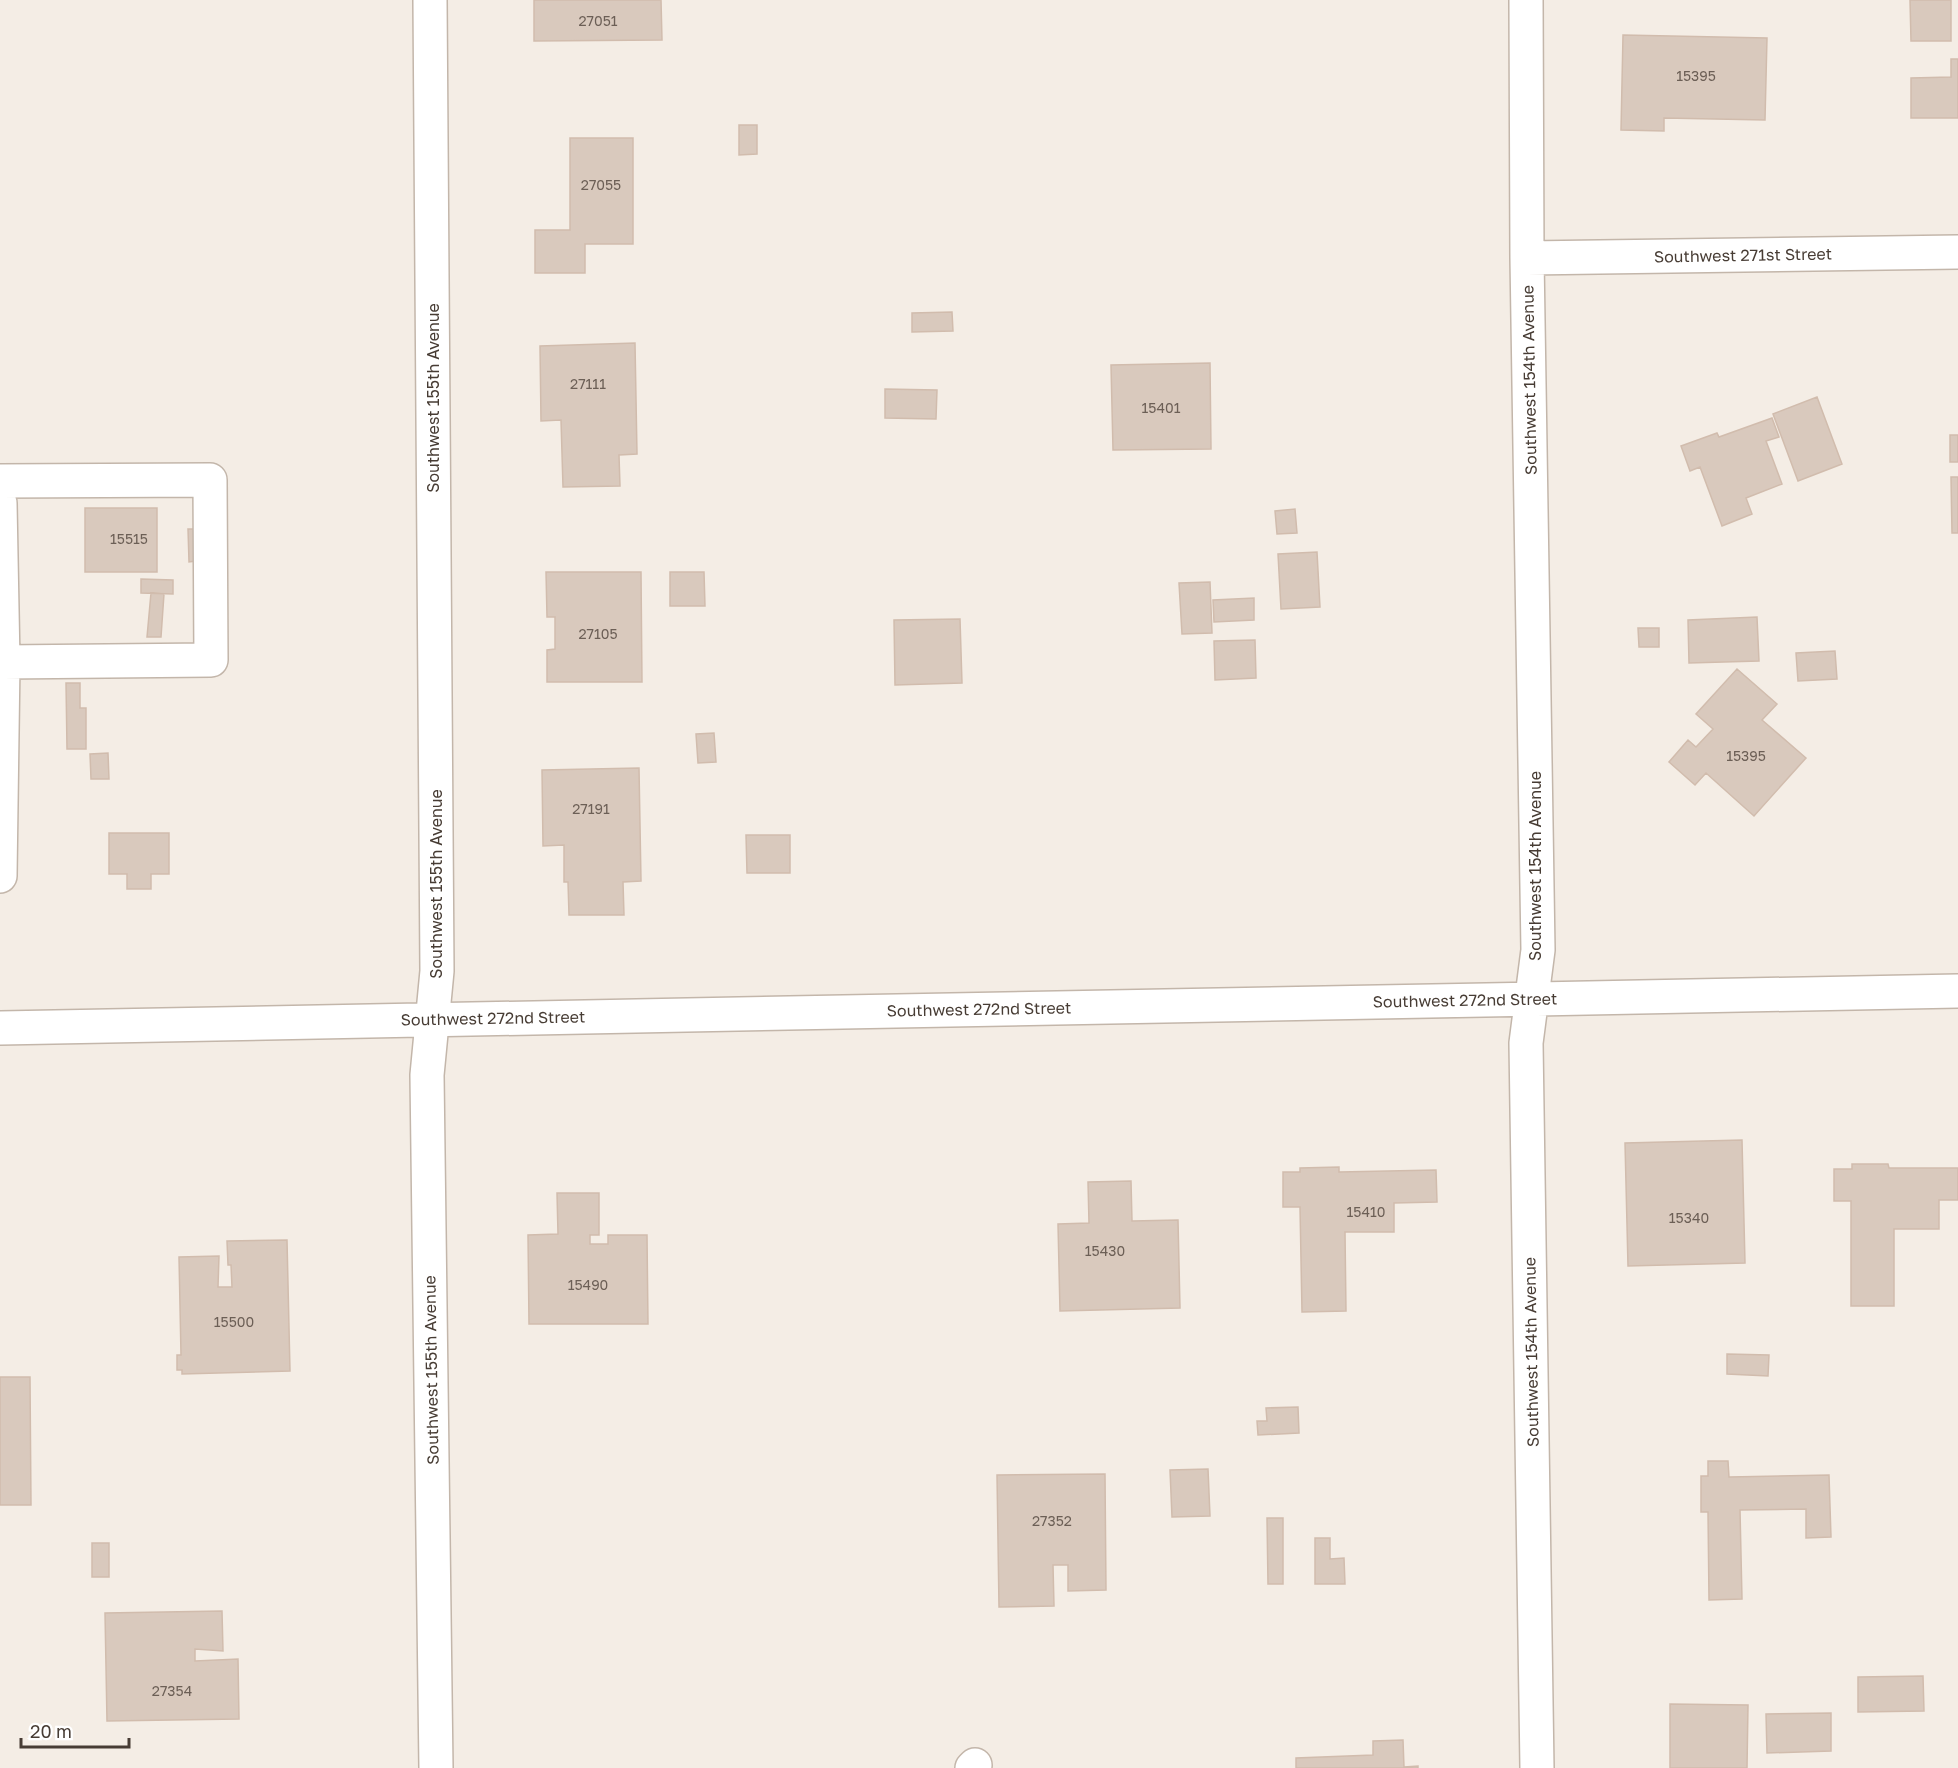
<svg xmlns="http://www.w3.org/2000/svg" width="1958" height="1768" viewBox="0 0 1958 1768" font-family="'Golos Text',sans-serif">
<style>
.building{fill:#d9c9bd;stroke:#d1bcad;stroke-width:1.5}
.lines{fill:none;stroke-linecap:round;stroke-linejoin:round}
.minor-casing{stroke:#c3b6aa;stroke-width:36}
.minor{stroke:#fff;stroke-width:33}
.labels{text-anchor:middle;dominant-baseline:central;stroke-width:5;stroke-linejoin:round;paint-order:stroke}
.number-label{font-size:14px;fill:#6c5f56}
.street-label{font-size:16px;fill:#473c34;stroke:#fff}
</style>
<rect width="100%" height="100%" fill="#f4ede5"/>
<path class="building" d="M534,0H661L662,40L534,41Z
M1910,0H1951V41H1911Z
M1623,35L1767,38L1765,120L1664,118V131L1621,130Z
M1951,59H1958V118H1911V78L1951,77Z
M739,125H757V154L739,155Z
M570,138H633V244H585V273H535V230H570Z
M952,312L953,331L912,332V313Z
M635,343L637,454L619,455L620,486L563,487L561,420L541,421L540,346Z
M1210,363L1211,449L1113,450L1111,365Z
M885,389L937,390L936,419L885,418Z
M1817,397L1842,464L1798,481L1773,414Z
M1772,418L1779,437L1766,441L1782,484L1746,498L1752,514L1722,526L1700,467L1690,471L1681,446L1717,433L1719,437Z
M1950,435H1958V462H1950Z
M1951,477H1958V533H1952Z
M85,508H157V572H85Z
M1295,509L1297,533L1277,534L1275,511Z
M188,529H194L196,561L189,562Z
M1317,552L1320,607L1281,609L1278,554Z
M546,572H641L642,682H547V650L555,649V617H547Z
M670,572H704L705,606H670Z
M141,579L173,580V594L141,593Z
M1210,582L1212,633L1182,634L1179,583Z
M151,593L164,594L161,637H147Z
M1254,598V620L1214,622L1213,600Z
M1757,617L1759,661L1689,663L1688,620Z
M960,619L962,683L895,685L894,620Z
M1638,628H1659V647H1639Z
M1255,640L1256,678L1215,680L1214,641Z
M1835,651L1837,679L1798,681L1796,653Z
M1737,669L1777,704L1762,720L1806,758L1754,816L1706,773L1695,785L1669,762L1688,740L1696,747L1713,729L1696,714Z
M66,683H80V708H86V749H67Z
M714,733L716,762L698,763L696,734Z
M108,753L109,779H91L90,754Z
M639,768L641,881L623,882L624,915H569L568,882H564V845L543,846L542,770Z
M109,833H169V874H151V889H127V874H109Z
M746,835H790V873H747Z
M1742,1140L1745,1263L1628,1266L1625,1143Z
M1852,1164H1888L1889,1168H1958V1200H1939V1229H1894V1306H1851V1201H1834V1169H1852Z
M1339,1167V1172L1436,1170L1437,1202L1394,1203V1232H1345L1346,1311L1302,1312L1300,1207H1283V1172H1300V1168Z
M1131,1181L1132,1221L1178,1220L1180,1308L1060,1311L1058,1224L1089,1223L1088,1182Z
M557,1193H599V1235H590V1244H608V1235H647L648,1324H529L528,1235L558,1234Z
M287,1240L290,1371L182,1374V1370H177V1355H181L179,1257L219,1256L218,1287H232L231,1265H228L227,1241Z
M1727,1354L1769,1355L1768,1376L1727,1374Z
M0,1377H30L31,1505H0Z
M1298,1407L1299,1433L1258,1435L1257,1421H1267L1266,1408Z
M1708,1461H1728L1729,1477L1829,1475L1831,1537L1806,1538V1509L1740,1510L1742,1599L1709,1600L1708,1512H1701V1476H1708Z
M1208,1469L1210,1516L1172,1517L1170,1470Z
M1105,1474L1106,1590L1068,1591V1565H1053L1054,1606L999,1607L997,1475Z
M1267,1518H1283V1584H1268Z
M1315,1538H1330V1559L1344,1558L1345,1584H1315Z
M92,1543H109V1577H92Z
M222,1611L223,1651L195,1649V1661L238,1659L239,1719L107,1721L105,1613Z
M1923,1676L1924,1711L1858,1712V1677Z
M1670,1704L1748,1705L1747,1768H1670Z
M1831,1713V1751L1767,1753L1766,1714Z
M1403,1740L1404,1767L1418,1766V1768H1296V1758L1373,1755V1741Z"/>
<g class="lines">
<g class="minor-casing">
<path id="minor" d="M430,0L437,971L427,1075L436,1768
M1526,0L1527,258L1538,950L1526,1043L1537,1768
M1527,258L1958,252
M0,481L210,480L211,660L3,662
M0,503L3,662L0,876
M0,1028L1958,991
M972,1768L975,1765"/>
</g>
<use href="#minor" class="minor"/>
</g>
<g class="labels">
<g class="number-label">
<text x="598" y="20">27051</text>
<text x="1696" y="75">15395</text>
<text x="601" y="184">27055</text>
<text x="588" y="383">27111</text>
<text x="1161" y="407">15401</text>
<text x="129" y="538">15515</text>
<text x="598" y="633">27105</text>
<text x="1746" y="755">15395</text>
<text x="591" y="808">27191</text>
<text x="1366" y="1211">15410</text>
<text x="1689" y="1217">15340</text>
<text x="1105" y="1250">15430</text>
<text x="588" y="1284">15490</text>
<text x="234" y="1321">15500</text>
<text x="1052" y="1520">27352</text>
<text x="172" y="1690">27354</text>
</g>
<g class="street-label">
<text transform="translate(1743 255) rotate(-1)">Southwest 271st Street</text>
<text transform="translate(1529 380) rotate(-91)">Southwest 154th Avenue</text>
<text transform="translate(433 398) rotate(-90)">Southwest 155th Avenue</text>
<text transform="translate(1535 866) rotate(-90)">Southwest 154th Avenue</text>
<text transform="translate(436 884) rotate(-90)">Southwest 155th Avenue</text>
<text transform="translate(1465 1000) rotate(-1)">Southwest 272nd Street</text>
<text transform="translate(979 1009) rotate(-1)">Southwest 272nd Street</text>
<text transform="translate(493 1018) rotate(-1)">Southwest 272nd Street</text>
<text transform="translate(1531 1352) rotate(-91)">Southwest 154th Avenue</text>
<text transform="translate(431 1370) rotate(-91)">Southwest 155th Avenue</text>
</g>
</g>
<path d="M21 1738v9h108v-9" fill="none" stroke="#473c34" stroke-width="3"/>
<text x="30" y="1738" font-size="18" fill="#473c34" stroke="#ffffff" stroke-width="4.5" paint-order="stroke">20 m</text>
</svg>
